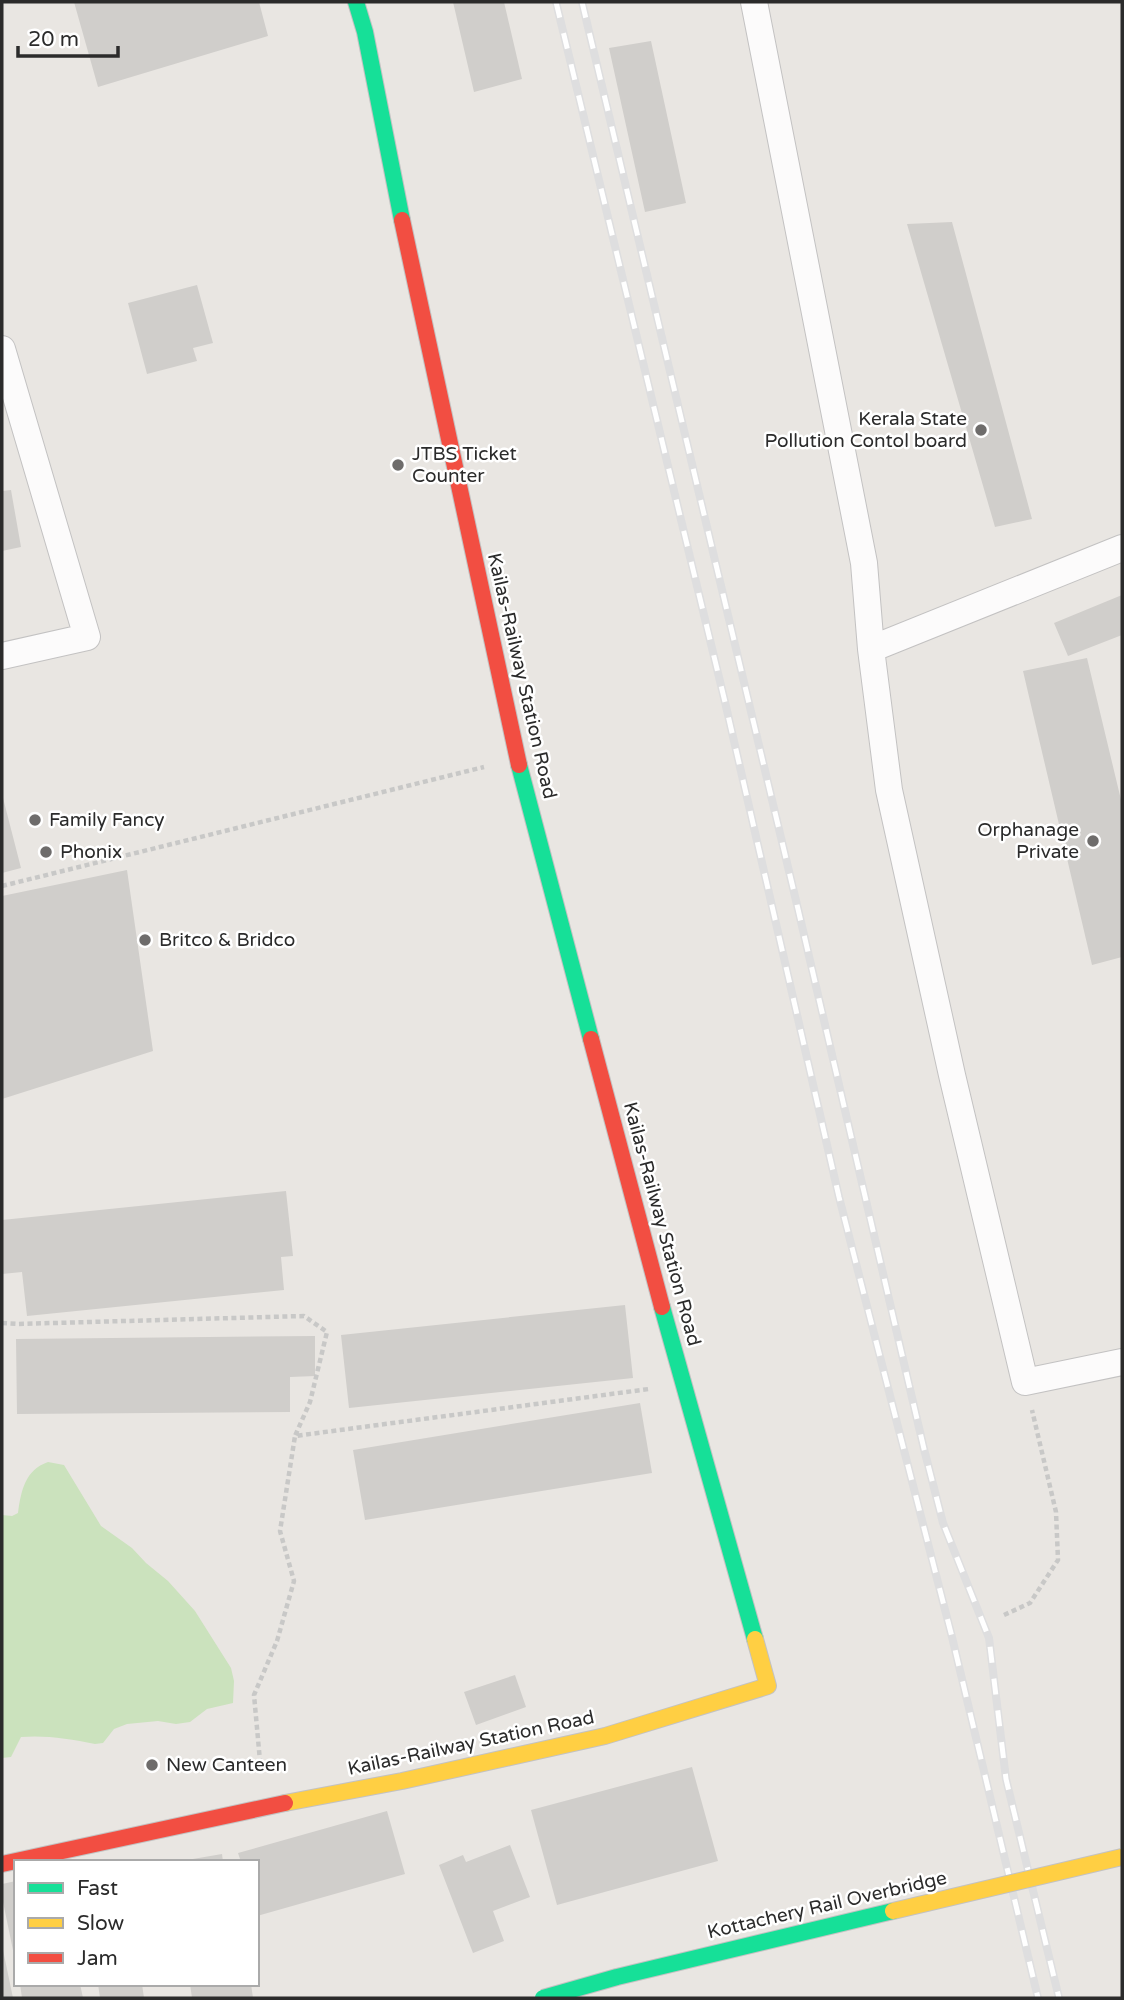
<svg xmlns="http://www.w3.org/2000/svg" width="1124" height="2000" viewBox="0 0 1124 2000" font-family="'Varela Round',sans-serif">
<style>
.green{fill:#cbe2bd}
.building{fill:#d0cecb}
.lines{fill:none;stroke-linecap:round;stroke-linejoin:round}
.street-casing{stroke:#c3c2c2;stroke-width:28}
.fast-casing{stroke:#c3c2c2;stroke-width:18}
.slow-casing{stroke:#c3c2c2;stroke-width:18}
.jam-casing{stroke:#c3c2c2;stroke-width:18}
.path{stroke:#c8c8c7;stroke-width:4.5;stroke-dasharray:5 3.5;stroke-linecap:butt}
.street{stroke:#fcfbfb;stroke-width:26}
.fast{stroke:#16e098;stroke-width:16}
.slow{stroke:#ffcf43;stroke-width:16}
.jam{stroke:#f24e42;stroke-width:16}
.rail-casing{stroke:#dededf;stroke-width:8}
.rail{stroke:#fff;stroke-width:5;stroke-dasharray:16;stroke-linecap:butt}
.fast-bridge-casing{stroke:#c3c2c2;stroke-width:18;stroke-linecap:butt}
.slow-bridge-casing{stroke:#c3c2c2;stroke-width:18;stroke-linecap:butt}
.fast-bridge{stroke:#16e098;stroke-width:16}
.slow-bridge{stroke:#ffcf43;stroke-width:16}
.poi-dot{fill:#6e6c6b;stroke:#fff;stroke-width:2.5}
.labels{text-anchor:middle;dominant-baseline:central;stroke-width:5;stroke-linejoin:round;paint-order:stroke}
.poi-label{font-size:19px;fill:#2b2b2b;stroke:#fff;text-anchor:start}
.street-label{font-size:19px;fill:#2b2b2b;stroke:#fff}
</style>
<rect width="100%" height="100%" fill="#e9e6e2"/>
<path class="green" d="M48,1462L64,1465L101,1526L132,1548L146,1563L168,1581L195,1611L231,1668L234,1681L233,1703L207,1709L190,1722L176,1724L158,1721L127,1724L114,1729L103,1743L95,1744C70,1739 46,1735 21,1737L11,1757L2,1758V1515L12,1516L18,1513C21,1491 25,1470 48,1462Z"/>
<path class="building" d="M74,2H259L268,36L98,87Z
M453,2H504L522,79L474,92Z
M651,41L686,203L645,212L609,48Z
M952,222L1032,519L995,527L907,224Z
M197,285L213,343L193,348L197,361L147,374L128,303Z
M11,490L21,547L2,551V491Z
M1122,595V635L1068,656L1054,623Z
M1087,658L1122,804V957L1092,965L1023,671Z
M2,794L21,868L2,873Z
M127,870L153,1051L2,1099V896Z
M286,1191L293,1256L281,1257L284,1290L27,1316L22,1272L2,1274V1220Z
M625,1305L633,1378L349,1408L341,1335Z
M315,1336V1376L290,1377V1412L17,1414L16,1339Z
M640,1403L652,1473L365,1520L353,1450Z
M515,1675L526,1707L476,1725L464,1692Z
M692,1767L718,1861L557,1905L531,1810Z
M387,1811L405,1874L257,1916V1862H241L238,1853Z
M510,1845L530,1897L493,1911L504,1941L473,1953L439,1865L463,1855L466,1862Z
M222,1854L223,1862H187V1860Z
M16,1881V1959L15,1960L2,1897V1884Z
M2,1950H3L13,1998H2Z
M20,1984H80L83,1998H22Z
M98,1984H142L144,1998H100Z
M190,1984H251L253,1998H192Z"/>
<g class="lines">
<g class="street-casing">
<path id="street" d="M754,2L864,563L871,649L889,790L952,1075L1025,1382L1122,1362
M2,349L87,637L2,656
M871,649L1122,548"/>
</g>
<g class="fast-casing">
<path id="fast" d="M356,2L365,32L402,220
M519,765L591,1039
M662,1307L755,1639"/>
</g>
<g class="slow-casing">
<path id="slow" d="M285,1803L402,1781L605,1736L768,1686L755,1639"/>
</g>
<g class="jam-casing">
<path id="jam" d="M402,220L519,765
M591,1039L662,1307
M2,1864L285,1803"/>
</g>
<path class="path" d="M2,886L484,767
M2,1323L18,1324L304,1316L327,1332L310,1402L295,1436L649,1389
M1004,1615L1030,1603L1058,1560L1056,1512L1032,1410
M261,1772L254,1695L277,1641L294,1581L280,1531L295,1436"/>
<use href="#street" class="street"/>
<use href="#fast" class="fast"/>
<use href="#slow" class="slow"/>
<use href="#jam" class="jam"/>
<g class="rail-casing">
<path id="rail" d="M556,2L725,702L839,1197L952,1637L1038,1998
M582,2L798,909L924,1449L943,1523L989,1638L1006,1779L1059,1998"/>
</g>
<use href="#rail" class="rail"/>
<g class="fast-bridge-casing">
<path id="fast-bridge" d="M543,1998L617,1977L893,1911"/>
</g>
<g class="slow-bridge-casing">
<path id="slow-bridge" d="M893,1911L1122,1857"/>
</g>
<use href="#fast-bridge" class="fast-bridge"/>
<use href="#slow-bridge" class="slow-bridge"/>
</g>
<g class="poi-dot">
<circle cx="981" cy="430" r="7"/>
<circle cx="398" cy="465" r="7"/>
<circle cx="35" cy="820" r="7"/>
<circle cx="1093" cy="841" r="7"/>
<circle cx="46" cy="852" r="7"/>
<circle cx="145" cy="940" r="7"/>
<circle cx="152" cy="1765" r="7"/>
</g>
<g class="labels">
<g class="poi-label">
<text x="967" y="419" text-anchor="end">Kerala State<tspan x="967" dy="22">Pollution Contol board</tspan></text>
<text x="412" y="454">JTBS Ticket<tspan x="412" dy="22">Counter</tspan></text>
<text x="49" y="820">Family Fancy</text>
<text x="1079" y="830" text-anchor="end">Orphanage<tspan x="1079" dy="22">Private</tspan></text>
<text x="60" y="852">Phonix</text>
<text x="159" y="940">Britco &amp; Bridco</text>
<text x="166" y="1765">New Canteen</text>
</g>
<g class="street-label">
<text transform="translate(522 676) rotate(77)">Kailas-Railway Station Road</text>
<text transform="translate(662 1224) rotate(75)">Kailas-Railway Station Road</text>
<text transform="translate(471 1743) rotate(-12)">Kailas-Railway Station Road</text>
<text transform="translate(827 1905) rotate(-13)">Kottachery Rail Overbridge</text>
</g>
</g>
<rect width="1124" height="2000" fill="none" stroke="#2b2b2b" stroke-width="7"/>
<rect x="14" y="1860" width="245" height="126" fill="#ffffff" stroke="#aaaaaa" stroke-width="2"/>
<rect x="28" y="1883" width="35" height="10" fill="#16e098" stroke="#aaaaaa" stroke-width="2"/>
<text x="77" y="1895" font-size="21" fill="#2b2b2b">Fast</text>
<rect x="28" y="1918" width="35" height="10" fill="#ffcf43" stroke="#aaaaaa" stroke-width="2"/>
<text x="77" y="1930" font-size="21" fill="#2b2b2b">Slow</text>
<rect x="28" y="1953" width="35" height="10" fill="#f24e42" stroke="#aaaaaa" stroke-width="2"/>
<text x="77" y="1965" font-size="21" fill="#2b2b2b">Jam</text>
<path d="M18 46v10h100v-10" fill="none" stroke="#2b2b2b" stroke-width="3.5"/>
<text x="28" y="46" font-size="21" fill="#2b2b2b" stroke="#ffffff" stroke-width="5" paint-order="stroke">20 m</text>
</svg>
